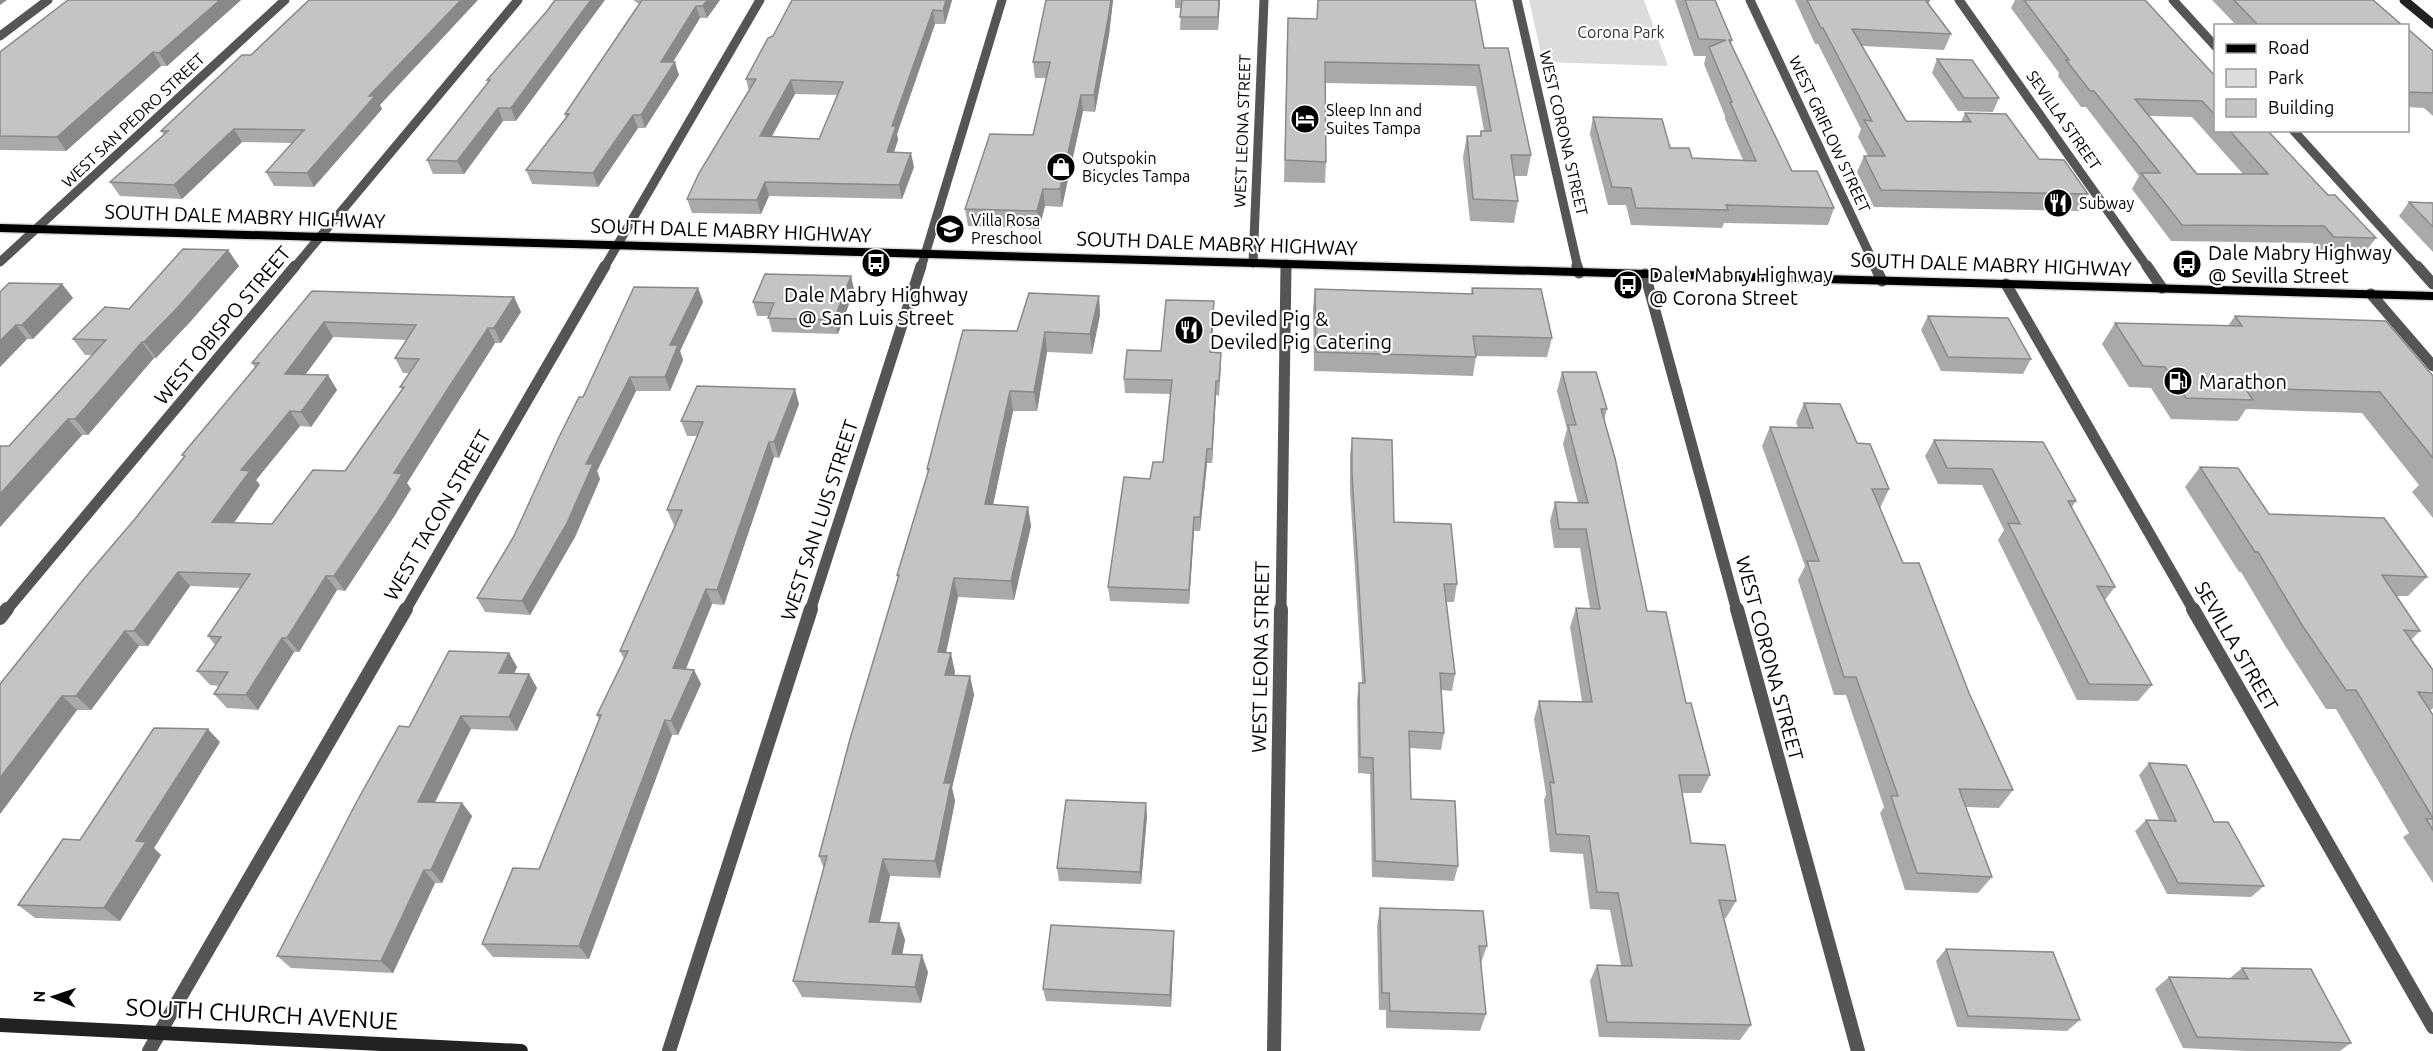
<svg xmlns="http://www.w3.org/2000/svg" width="2433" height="1051" viewBox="0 0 2433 1051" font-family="Ubuntu,sans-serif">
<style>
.green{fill:#dcdcdc}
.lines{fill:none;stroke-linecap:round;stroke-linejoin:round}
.primary-casing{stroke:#dbdbdb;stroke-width:3}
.street-far2{stroke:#555;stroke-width:9}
.street-far1{stroke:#555;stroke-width:11}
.street{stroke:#555;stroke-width:14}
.secondary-far1{stroke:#222;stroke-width:9}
.secondary{stroke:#222;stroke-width:14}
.primary{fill:#000;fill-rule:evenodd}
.wall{fill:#a9a9a9;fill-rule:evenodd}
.shaded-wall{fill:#898989}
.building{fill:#c4c4c4;stroke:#898989;stroke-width:1.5;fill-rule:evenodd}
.labels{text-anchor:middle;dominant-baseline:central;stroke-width:4.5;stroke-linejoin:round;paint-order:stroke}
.far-park-label{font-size:16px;fill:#333;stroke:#fff}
.far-poi-label{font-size:16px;fill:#000;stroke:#fff;text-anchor:start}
.far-street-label{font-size:16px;fill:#000;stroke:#fff}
.street-label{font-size:20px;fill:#000;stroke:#fff}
.poi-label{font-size:20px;fill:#000;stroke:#fff;text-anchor:start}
.near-street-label{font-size:24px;fill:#000;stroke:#fff}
</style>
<rect width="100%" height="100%" fill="#fff"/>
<path class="green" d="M1529,0H1644L1668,66L1543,62Z"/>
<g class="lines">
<g class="primary-casing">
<path id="primary" d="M0,224L2433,292V300L0,232Z"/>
</g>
<path class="street-far2" d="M1517,0L1578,268
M1750,0L1876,268
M1959,0L2148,268
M2173,0L2216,47
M0,36L48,0
M2293,130L2418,268
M0,262L285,0
M1253,263L1264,0
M294,268L518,0
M604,268L760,0
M921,268L1002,0
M1286,268V264"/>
<path class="street-far1" d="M1577,266L1579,273
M1875,266L1882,281
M2147,266L2162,288
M2417,266L2433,284
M1645,274L1737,611
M2006,284L2194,611
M2371,294L2433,366
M6,611L295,266
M405,611L605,266
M810,611L921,266
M1281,611L1286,266"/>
<path class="street" d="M1737,609L1858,1051
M2193,609L2433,1027
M0,618L7,609
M149,1051L406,609
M669,1051L811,609
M1274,1051L1281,609"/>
<path class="secondary-far1" d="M2404,0L2433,24"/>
<path class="secondary" d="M0,1025L521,1051"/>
<use href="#primary" class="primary"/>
</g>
<path class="wall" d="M68,0H241L167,66H161L66,151L0,150V52Z
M633,0H720L707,18H700L673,62L679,75L645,128H638L598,187L532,184L526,170L566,118L565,114L639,4Z
M792,0H952L945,24H935L897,134L898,140L894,152L914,167L902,199L769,196L761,214L692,213L687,199L749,91L746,79L773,36ZM795,94L837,95L819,139L771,137Z
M1046,0H1113L1109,35L1095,112L1083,111L1062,207L1045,206L1039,229L968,226L965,209L1033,135L1046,78H1035L1033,62Z
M1175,0H1220L1218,30H1180L1181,8H1175Z
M1675,0H1715L1732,40L1731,44L1792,171L1834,208L1828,225L1724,223L1722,228L1631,225L1626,205H1608L1590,134L1593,117L1670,148L1692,158L1743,160L1725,119V116L1704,64L1706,56H1694Z
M1795,0H1930L1929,4L1951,34L1944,50L1862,46L1906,121L1961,122L1965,113L2039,159L2088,194L2079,211L1874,207L1857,172L1864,156H1868L1858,137L1861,129L1818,44H1815Z
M2015,0H2145L2216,77V130H2267L2328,195L2376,238L2363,255L2322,254L2313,243L2171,241L2132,189L2139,176L2086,107H2081L2058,76L2059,73L2011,8ZM2149,116L2192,117L2243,174H2197Z
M2212,0H2373L2403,26H2237Z
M547,11L516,121H503L464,174H433L427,160L488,83L487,80Z
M1317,19L1484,48L1531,155L1527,176H1514L1518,201L1514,223L1470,221L1463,157L1467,136H1480L1481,131H1484L1476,86L1325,83L1326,162L1325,183L1284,182L1287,38Z
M2408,29L2433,51V116L2424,108L2408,107Z
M1937,59L1999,98L1993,112L1958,111L1932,73Z
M380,105L382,109L314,187L274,186L266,172L292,143L242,142L182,199L120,196L110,182L164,135L161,131Z
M2409,202L2433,203V252L2399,216Z
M228,250L239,266L190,322L156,358H154L88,435H82L0,527V446H9L93,355H85L73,339L129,309Z
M851,276L854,290L838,334L772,332L768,316H757L753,302Z
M62,284L73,298L33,339H27L0,367V292Z
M698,288L703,302L680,351L683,360L670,391H636L597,471L600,479L575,537L530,615L485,612L477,598L514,536L583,397Z
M1472,288L1552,338L1547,357L1476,356L1473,376L1314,371L1313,308L1315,289L1471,294Z
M312,291L514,297L521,312L501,343H495L457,402L407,483L411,489L395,515L345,591L337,590L299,652H294L258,710L227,708L214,694L219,686L210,685L197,671L215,645L208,636L241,588L190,586L148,646H139L91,710H77L0,814L134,520L184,457L182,455L255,368L252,363ZM333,337L407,340L395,358L403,373H409L400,387L402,389L345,471L272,524L234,523L260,485L256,480L300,426L311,427L337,390L328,375H305Z
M1099,296L1100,315L1092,354L1047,352L1037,411H1013L993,505L1028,507L1031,526L1014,600L958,597L946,653L955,672L954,675L970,676L974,695L952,788L955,801L940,878L890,876L880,922L899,923L905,940L902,955L928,972L921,1003L802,997L793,981L824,869L819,856L898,580L897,575L928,473L927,469L1017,331Z
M1214,315L1211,352L1221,367L1219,396L1216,395L1212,463H1207L1200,531H1194L1189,604L1110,601L1108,587L1150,479L1163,462L1171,394L1125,393L1124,379L1161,351Z
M1928,316L2031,359L2023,374L1941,371L1921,330Z
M2235,316L2433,376V518L2412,492L2419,485L2362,413L2246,409L2238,421L2171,419L2151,388L2129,387L2102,344L2115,323L2228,326Z
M1562,372L1607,409L1604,420L1647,611L1686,703L1710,775L1701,793H1682L1691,843L1736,901L1726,918H1724L1751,1025L1740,1040L1599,1037L1590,981L1597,965H1621L1610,910L1590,909L1583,854L1550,852L1544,800L1546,794L1534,719L1539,701L1582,702L1570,627L1576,608H1590L1580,548H1554L1550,521L1555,502L1578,503L1563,444L1567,429L1557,391Z
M1804,403L1857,443L1889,489L1880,508L1903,563L1969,693L2013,790L1999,808L1965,807L1992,877L1978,893L1905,890L1880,813L1884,807L1846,695H1834L1798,580L1805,566L1762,446L1770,427L1798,428L1796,422Z
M799,404L779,458L774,457L724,605L712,604L686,669L694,670L701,684L678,735H672L589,959L493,957L482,944L539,869L599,719L597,715L624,659L620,651L675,525H674L667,510L697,436H687L681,421Z
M1352,438L1394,522L1457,584L1454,602H1446L1455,674L1452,691L1441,690L1444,733L1441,750L1410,748L1411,799L1458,866L1454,881L1372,877L1370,774L1358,773L1357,700L1359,683H1362L1350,491V455Z
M1934,440L2076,501L2072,507L2115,587L2104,601L2152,685L2138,701L2077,700L1998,540L2004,530L1982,485L1938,484L1925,456Z
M2200,467L2269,514L2427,577L2408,596H2397L2420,631L2411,640L2433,670V708L2430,711L2433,715V883L2403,837L2409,833L2336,709H2326L2284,644L2241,572H2239L2185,487Z
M509,653L517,667L514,674H529L537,688L517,731L471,729L435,803H462L472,816L442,883H435L393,973L291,968L277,956L409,727Z
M220,742L154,848L161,855L120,921L35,918L18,905L80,840Z
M2149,763L2214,822L2264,886L2251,897L2167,894L2135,831L2146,820H2159L2139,775Z
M1147,816L1141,884L1059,881L1057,868Z
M1380,908L1487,946L1481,963L1486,1014L1480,1031L1386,1028V1010H1379L1377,926Z
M1174,943L1171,1007L1046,1001L1043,989Z
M1946,949L2080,1020L2067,1031L1957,1027L1936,961Z
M2242,968L2351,1043L2340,1051H2246L2183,1048L2155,989L2169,977L2229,979Z"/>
<path class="shaded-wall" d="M0,0H7L0,5Z
M220,0H241L167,66L159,53Z
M461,0H478L380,105L382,109L314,187L307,173L369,96Z
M591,0H605L516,121L511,108Z
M707,0H720L707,18L703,6Z
M946,0H952L945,24L943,11Z
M1111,0H1113L1109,35L1095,112L1094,95Z
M1219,0H1220L1218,30V17Z
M696,6L700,18L665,75L661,62Z
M933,10L935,24L897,134L898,140L889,166L887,152L892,126Z
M153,52L161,66L66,151L57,137Z
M675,62L679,75L645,128L641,115Z
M791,80L795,94L764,151L760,136Z
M1081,95L1083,111L1062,207L1060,189Z
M498,108L503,121L464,174L457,161Z
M633,115L638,128L598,187L593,173Z
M234,129L242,142L182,199L174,185Z
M911,153L914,167L902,199L899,185Z
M765,182L769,196L761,214L757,200Z
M1043,189L1045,206L1039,229L1037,211Z
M228,250L239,266L190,322L156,358L144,342Z
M851,276L854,290L838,334L834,320Z
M62,284L73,298L33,339L22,325Z
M698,288L703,302L680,351L683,360L670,391L665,377L670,345Z
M1099,296L1100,315L1092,354L1090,334Z
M514,297L521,312L501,343L494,328Z
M1214,301V315L1210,367V352Z
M324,322L333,337L295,389L285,374Z
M16,325L27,339L0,367V341Z
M488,328L495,343L407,483L411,489L395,515L345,591L334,576L394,473Z
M1045,332L1047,352L1037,411L1034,392Z
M142,342L154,358L88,435L75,419Z
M328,375L337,390L311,427L301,412Z
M630,377L636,391L597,471L600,479L575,537L530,615L522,601L586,464Z
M1216,381V395L1212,463V449Z
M795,389L799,404L779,458L774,442Z
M1010,391L1013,411L989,524L985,504Z
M290,411L300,426L256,480L260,485L224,537L212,522L241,470Z
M68,419L82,435L0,527V494Z
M769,442L774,457L724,605L717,590Z
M1207,449V463L1200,531V517Z
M1028,507L1031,526L1014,600L1011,581Z
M1194,517V531L1189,604V590Z
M178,572L190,586L148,646L134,631Z
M326,576L337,590L299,652L287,638Z
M954,578L958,597L942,671L938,652Z
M706,589L712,604L680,683L673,668Z
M125,631L139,646L91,710L76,696Z
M282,638L294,652L258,710L246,695Z
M509,653L517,667L508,687L499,673Z
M951,653L955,672L950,694L945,675Z
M694,670L701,684L678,735L671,721Z
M529,674L537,688L517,731L509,717Z
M970,676L974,695L952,788L955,801L940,878L935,861L944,783Z
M62,696L77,710L0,814V778Z
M461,716L471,729L428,815L418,802Z
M665,720L672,735L589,959L579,946Z
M208,729L220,742L154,848L161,855L120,921L104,908L136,841Z
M462,803L472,816L442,883L431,870Z
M1146,803L1147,816L1141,884L1140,872Z
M883,859L890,876L876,939L869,922Z
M424,870L435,883L393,973L381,961Z
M899,923L905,940L899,971L892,954Z
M1174,931V943L1171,1007L1170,995Z
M922,955L928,972L921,1003L915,987Z"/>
<path class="building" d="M68,0H220L159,53L153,52L57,137L0,136V52Z
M309,0H461L369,96H375L307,173L266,172L304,130L234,129L174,185L110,182L168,131H161L242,55H251Z
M555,0H591L511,108H498L457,161L427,160L490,80H487L547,11Z
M642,0H707L703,6H696L661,62H675L641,115H633L593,173L526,170L569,114H565Z
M792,0H946L943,11L933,10L892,126H896L887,152L911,153L899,185L765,182L757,200L687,199L699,173L756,79H746L768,38L773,36ZM791,80L843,82L819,139L760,136Z
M1046,0H1111L1108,19L1094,95H1081L1060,189H1043L1037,211L965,209L990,134L1033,135L1050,62H1033Z
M1182,0H1219L1218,17H1180Z
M1318,0H1475L1484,48H1508L1531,155H1511L1518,201L1473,199L1467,136H1481V131H1491L1479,65L1325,62L1326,162L1285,160L1288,18L1317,19Z
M1685,0H1715L1732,40H1729L1792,171H1817L1834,208L1726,205L1728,210L1636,208L1631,188L1612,187L1593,117L1662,119L1670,148H1689L1692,158L1756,161L1730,102H1732L1709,47L1726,40L1699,39Z
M1807,0H1930L1926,1L1951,34L1852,29L1906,121L1971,122L1965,113L2006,114L2039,159L2064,160L2088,194L1881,190L1864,156H1885L1864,120L1872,121L1823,28H1821Z
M2024,0H2145L2216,77V116L2202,101L2135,99L2197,174H2268L2229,130H2267L2328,195H2335L2376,238L2334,237L2324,226L2182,225L2141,173H2160L2094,91H2090L2066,60H2069Z
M2234,0H2373L2403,26H2259Z
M2408,29L2433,51V93L2408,92Z
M1937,59L1972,60L1999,98H1964Z
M2409,202L2433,203V227Z
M183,249L228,250L179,306L144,342H142L75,419H68L0,494V446H9L106,340L73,339L105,307L129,309Z
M765,274L851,276L834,320L768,318L774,303L753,302Z
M9,283L62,284L22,325H16L0,341V292Z
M634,287L698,288L670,345H678L665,377H630L586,464H593L567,523L522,601L477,598L514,536L559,437L579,397H583Z
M1472,288L1541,289L1552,338L1473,336L1476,357L1316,352L1315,289L1473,294Z
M312,291L514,297L494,328H488L449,387L394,473L402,474L386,500L334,576H326L287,638H282L246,695L214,694L228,672L197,671L221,637L208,636L250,574L178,572L134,631H125L76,696H62L0,778V684L83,580L134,520L185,456L182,455L259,363H252ZM324,322L416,325L395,358L419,359L400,387H404L345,471L313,470L272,524L212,522L250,471L241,470L290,411L301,412L328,375L285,374Z
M1029,293L1099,296L1090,334L1045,332L1034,392L1010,391L985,504L1028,507L1011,581L954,578L938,652L951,653L945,675L970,676L944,783H951L935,861L883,859L869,922L899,923L892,954L922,955L915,987L793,981L827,856H819L850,739L899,575H897L929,469H927L963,330L1017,331Z
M1166,300L1214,301L1210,352L1221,353L1219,381H1216L1212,449H1207L1200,517H1194L1189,590L1108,587L1124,477L1150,479L1153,462H1163L1172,380L1124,379L1127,350L1161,351Z
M1928,316L2008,318L2031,359L1948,357Z
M2235,316L2386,321L2433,376V458L2380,392L2245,388L2253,400L2186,398L2165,367L2143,366L2115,323L2242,326Z
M1562,372H1596L1607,409H1601L1615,458L1647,611L1666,612L1686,703H1691L1710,775H1679L1691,843L1725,845L1736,901L1719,900L1751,1025L1607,1022L1597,965L1632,966L1618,893L1597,892L1589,836L1556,834L1550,782L1554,783L1539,701L1592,702L1576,608L1600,609L1586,529H1559L1555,502L1588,503L1568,425H1576Z
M697,386L795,389L774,442H769L717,590L706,589L673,668L694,670L671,721L665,720L579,946L482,944L513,868L539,869L601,715H597L628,651H620L682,510H667L703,422L681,421Z
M1804,403L1840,404L1857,443L1870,444L1889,489H1872L1903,563H1919L1969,693L2013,790L1959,789L1992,877L1917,873L1891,796H1898L1856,677H1844L1807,561H1819L1770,427L1813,428Z
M1352,438L1392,440L1394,522L1451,524L1457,584H1444L1455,674L1440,673L1444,733L1409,731L1411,799L1455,801L1458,866L1375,861L1373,758L1360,757L1359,683H1365L1352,474Z
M1934,440L2043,442L2076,501H2068L2115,587L2097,586L2152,685L2089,684L2008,523L2020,524L1992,469L1947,468Z
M2200,467L2238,468L2269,514L2384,518L2427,577L2382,575L2420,631L2404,630L2433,670V693L2418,692L2433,715V818L2356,690H2346L2302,625L2258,552H2255Z
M449,651L509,653L499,673L529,674L509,717L461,716L418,802L462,803L431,870H424L381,961L277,956L357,801L399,726L409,727Z
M154,728L208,729L136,841L146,842L104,908L18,905L63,839L80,840Z
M2149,763L2186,765L2214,822H2228L2264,886L2178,883L2146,820L2176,821Z
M1066,800L1146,803L1140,872L1057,868Z
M2426,819H2433V830Z
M1380,908L1483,911L1487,946H1479L1486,1014L1390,1011L1389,993H1382Z
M1051,925L1174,931L1170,995L1043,989Z
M1946,949L2053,952L2080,1020L1968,1016Z
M2242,968L2311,969L2351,1043L2197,1037L2169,977L2248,979Z"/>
<defs>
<g id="hotel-disc" transform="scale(1.5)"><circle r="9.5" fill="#000" stroke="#fff"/><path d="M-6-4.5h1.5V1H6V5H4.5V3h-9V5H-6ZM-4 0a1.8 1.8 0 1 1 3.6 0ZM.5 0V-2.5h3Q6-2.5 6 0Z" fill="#fff"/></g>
<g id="shop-disc" transform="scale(1.5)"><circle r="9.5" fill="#000" stroke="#fff"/><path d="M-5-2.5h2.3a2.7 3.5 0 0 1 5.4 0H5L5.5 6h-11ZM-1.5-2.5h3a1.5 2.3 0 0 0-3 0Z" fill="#fff"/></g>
<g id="restaurant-disc" transform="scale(1.5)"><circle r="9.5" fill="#000" stroke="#fff"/><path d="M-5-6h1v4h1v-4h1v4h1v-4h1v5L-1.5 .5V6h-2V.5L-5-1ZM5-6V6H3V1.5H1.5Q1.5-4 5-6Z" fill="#fff"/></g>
<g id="school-disc" transform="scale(1.5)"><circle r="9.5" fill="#000" stroke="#fff"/><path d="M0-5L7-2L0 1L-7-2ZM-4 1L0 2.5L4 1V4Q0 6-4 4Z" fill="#fff"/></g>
<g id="bus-disc" transform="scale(1.5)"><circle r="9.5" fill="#000" stroke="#fff"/><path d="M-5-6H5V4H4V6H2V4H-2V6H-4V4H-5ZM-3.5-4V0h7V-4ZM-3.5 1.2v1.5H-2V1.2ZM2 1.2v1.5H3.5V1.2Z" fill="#fff"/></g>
<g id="fuel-disc" transform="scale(1.5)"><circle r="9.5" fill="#000" stroke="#fff"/><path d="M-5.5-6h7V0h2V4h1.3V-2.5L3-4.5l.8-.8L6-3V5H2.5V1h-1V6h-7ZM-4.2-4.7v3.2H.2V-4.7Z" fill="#fff"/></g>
</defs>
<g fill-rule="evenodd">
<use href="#hotel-disc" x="1305" y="119"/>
<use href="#shop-disc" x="1061" y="167"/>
<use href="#restaurant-disc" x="2058" y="203"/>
<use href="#school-disc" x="950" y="229"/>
<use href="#bus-disc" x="876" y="263"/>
<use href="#bus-disc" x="2187" y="264"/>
<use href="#bus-disc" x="1628" y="285"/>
<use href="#restaurant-disc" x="1189" y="330"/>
<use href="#fuel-disc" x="2178" y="381"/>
</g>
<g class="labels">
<g class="far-park-label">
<text x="1621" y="32">Corona Park</text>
</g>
<g class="far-poi-label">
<text x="1326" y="110">Sleep Inn and<tspan x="1326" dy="18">Suites Tampa</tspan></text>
<text x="1082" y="158">Outspokin<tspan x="1082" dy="18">Bicycles Tampa</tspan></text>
<text x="2079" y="203">Subway</text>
<text x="971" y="220">Villa Rosa<tspan x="971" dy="18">Preschool</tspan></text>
</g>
<g class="far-street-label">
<text transform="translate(133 120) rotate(-43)">WEST SAN PEDRO STREET</text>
<text transform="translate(2064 120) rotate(55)">SEVILLA STREET</text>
<text transform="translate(1242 131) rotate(-88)">WEST LEONA STREET</text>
<text transform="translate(1564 133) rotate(77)">WEST CORONA STREET</text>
<text transform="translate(1830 134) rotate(65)">WEST GRIFLOW STREET</text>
</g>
<g class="street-label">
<text transform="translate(245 216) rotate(2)">SOUTH DALE MABRY HIGHWAY</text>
<text transform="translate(731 230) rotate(2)">SOUTH DALE MABRY HIGHWAY</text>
<text transform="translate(1217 243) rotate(2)">SOUTH DALE MABRY HIGHWAY</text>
<text transform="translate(1991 264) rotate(2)">SOUTH DALE MABRY HIGHWAY</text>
<text transform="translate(222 325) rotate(-50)">WEST OBISPO STREET</text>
<text transform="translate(437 515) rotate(-60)">WEST TACON STREET</text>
<text transform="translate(819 520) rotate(-72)">WEST SAN LUIS STREET</text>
<text transform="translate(2237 646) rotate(60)">SEVILLA STREET</text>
<text transform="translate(1260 657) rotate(-89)">WEST LEONA STREET</text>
<text transform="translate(1770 658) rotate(75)">WEST CORONA STREET</text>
</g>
<g class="poi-label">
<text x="2208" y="252">Dale Mabry Highway<tspan x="2208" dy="23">@ Sevilla Street</tspan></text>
<text x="1649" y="274">Dale Mabry Highway<tspan x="1649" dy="23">@ Corona Street</tspan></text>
<text x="876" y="294" text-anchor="middle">Dale Mabry Highway<tspan x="876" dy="23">@ San Luis Street</tspan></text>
<text x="1210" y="318">Deviled Pig &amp;<tspan x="1210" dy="23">Deviled Pig Catering</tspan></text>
<text x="2199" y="381">Marathon</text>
</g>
<g class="near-street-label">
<text transform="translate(262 1014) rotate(3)">SOUTH CHURCH AVENUE</text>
</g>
</g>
<rect x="2214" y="24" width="195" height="108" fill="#ffffff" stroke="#999999" stroke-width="1.5"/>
<rect x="2226" y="44" width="30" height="9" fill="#000000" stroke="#999999" stroke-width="1.5"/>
<text x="2268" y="54" font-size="18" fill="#000000">Road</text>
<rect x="2226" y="69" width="30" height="18" fill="#dcdcdc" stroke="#999999" stroke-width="1.5"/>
<text x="2268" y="84" font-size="18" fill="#000000">Park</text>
<rect x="2226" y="99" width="30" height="18" fill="#c4c4c4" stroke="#999999" stroke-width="1.5"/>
<text x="2268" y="114" font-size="18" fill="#000000">Building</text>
<g transform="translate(54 997) rotate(272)" stroke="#ffffff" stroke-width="4.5" paint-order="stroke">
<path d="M0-4.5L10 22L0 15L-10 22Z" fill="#000000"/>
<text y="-9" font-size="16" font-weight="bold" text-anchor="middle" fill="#000000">N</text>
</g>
</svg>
